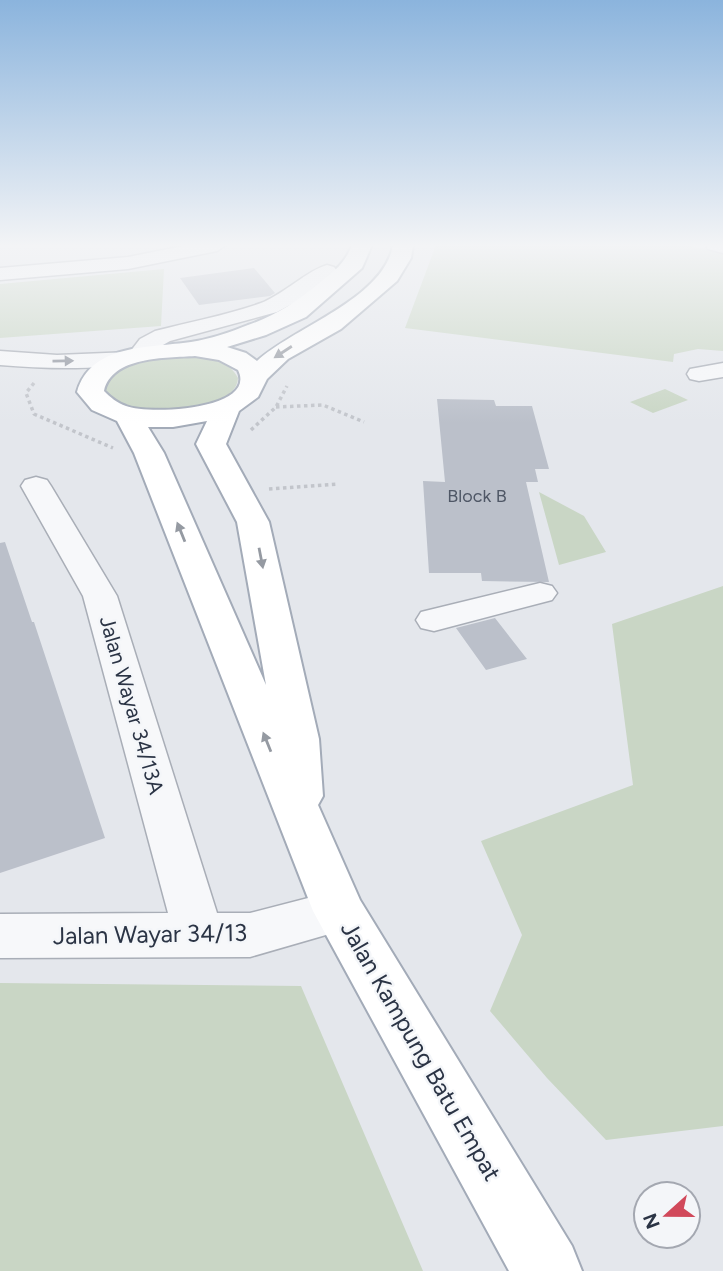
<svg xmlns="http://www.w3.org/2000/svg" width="723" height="1271" viewBox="0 0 723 1271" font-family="Figtree,sans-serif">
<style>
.green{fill:#c9d6c5}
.building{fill:#bbc0ca}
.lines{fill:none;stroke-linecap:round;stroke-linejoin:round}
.minor-casing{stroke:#a9aeb7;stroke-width:3}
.major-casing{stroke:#a3abb8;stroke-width:4}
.path{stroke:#c2c5cb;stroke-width:3.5;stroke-dasharray:3.5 3.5;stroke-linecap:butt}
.minor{fill:#f7f8fa;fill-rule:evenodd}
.major{fill:#fff;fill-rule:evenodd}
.oneway{fill:#959aa2}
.oneway2{fill:#9196a0}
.labels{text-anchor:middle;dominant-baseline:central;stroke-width:5;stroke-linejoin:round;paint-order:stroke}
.number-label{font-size:18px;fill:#4f5766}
.street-label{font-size:21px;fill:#2b3445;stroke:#f4f6f9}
.near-street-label{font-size:24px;fill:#2b3445;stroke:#f4f6f9}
</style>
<rect width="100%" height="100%" fill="#e4e7ec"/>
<path class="green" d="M436,245H686L723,254V351L698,349L674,354L673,362L405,328Z
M164,269L161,326L0,338V284Z
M186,356C204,358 229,359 238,378C237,417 112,425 104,388C121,358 155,358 186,356Z
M665,389L688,400L653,413L630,402Z
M539,492L584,516L606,552L559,565Z
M723,586V1126L606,1140L547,1078L490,1011L522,935L481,841L633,785L612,624Z
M0,983L301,986L423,1271H0Z"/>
<path class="building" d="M254,268L275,293L270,296L199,305L180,278Z
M437,399L494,400L496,406H532L549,469H535L538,482H526L549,582L482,581L481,573H429L423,481L445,482Z
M5,542L32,622H34L105,838L0,873V543Z
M495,618L527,659L486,670L456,628Z"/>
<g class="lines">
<g class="minor-casing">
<path id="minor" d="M188,245H226L217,251L128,269L0,280V268L128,257Z
M706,245H723V253L708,249Z
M327,265L334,267L337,271L334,275L303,298L277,312L170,341L156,349L149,359C103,371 50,369 0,365V351L57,355L130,352L140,339L155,331C190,322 227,315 261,303C284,294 308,270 327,265Z
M723,363V377L699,381L690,379L687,374L690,369Z
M36,477L47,480L51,486L117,596L217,913H250L339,890L357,896L364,911L357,926L250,957L0,958V914L168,913L83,596L21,486L25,480Z
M540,583L552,586L557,593L552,600L434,631L421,628L416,620L421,612Z"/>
</g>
<g class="major-casing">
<path id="major" d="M352,245H372L362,268L306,317L266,335L227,347L246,353L257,361C294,327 384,299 393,245H413L411,258L397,281L341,329L288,359L267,379L258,397L239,411L226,444L269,522L319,739L323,796L318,805L360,900L572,1246L582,1271H509L313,911L134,453L117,421L92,410L77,392C91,343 150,348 191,342C210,339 231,332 248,325C275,316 296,302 317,285C333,272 345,264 352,245ZM195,356L219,360L238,370C258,410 148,415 126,406C117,403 110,397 104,391C112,356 166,358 195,356ZM207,421L196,444L237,522L266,685L164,453L148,427H173Z"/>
</g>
<path class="path" d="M34,383L26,393L34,414L113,448
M276,407L323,405L364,422
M251,430L276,407L287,386
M269,489L338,484"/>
<use href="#minor" class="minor"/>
<use href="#major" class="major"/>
</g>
<defs><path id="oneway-solid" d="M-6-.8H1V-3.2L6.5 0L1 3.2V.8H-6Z" transform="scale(1.75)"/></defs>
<g class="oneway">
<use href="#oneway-solid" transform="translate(283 352) rotate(147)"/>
<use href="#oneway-solid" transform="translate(181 532) rotate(-112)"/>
<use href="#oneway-solid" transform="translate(261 558) rotate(79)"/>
<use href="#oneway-solid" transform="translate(267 742) rotate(-112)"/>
</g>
<use class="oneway2" href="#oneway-solid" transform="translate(63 361) rotate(-1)"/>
<linearGradient id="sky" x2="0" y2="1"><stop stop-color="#8bb4dd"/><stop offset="0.58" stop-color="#f3f4f6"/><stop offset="1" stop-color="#f3f4f6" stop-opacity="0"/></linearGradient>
<rect width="723" height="423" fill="url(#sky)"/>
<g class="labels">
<g class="number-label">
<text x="477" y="496">Block B</text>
</g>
<g class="street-label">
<text transform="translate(132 705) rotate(74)">Jalan Wayar 34/13A</text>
</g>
<g class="near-street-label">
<text transform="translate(150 934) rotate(-1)">Jalan Wayar 34/13</text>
<text transform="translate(421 1051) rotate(60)">Jalan Kampung Batu Empat</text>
</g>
</g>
<g transform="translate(667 1215) rotate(249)"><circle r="33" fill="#f4f6f9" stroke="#a4a8b1" stroke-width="2"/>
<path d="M0-5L12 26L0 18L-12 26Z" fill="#d1495b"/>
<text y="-10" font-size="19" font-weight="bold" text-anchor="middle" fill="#2b3445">N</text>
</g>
</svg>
